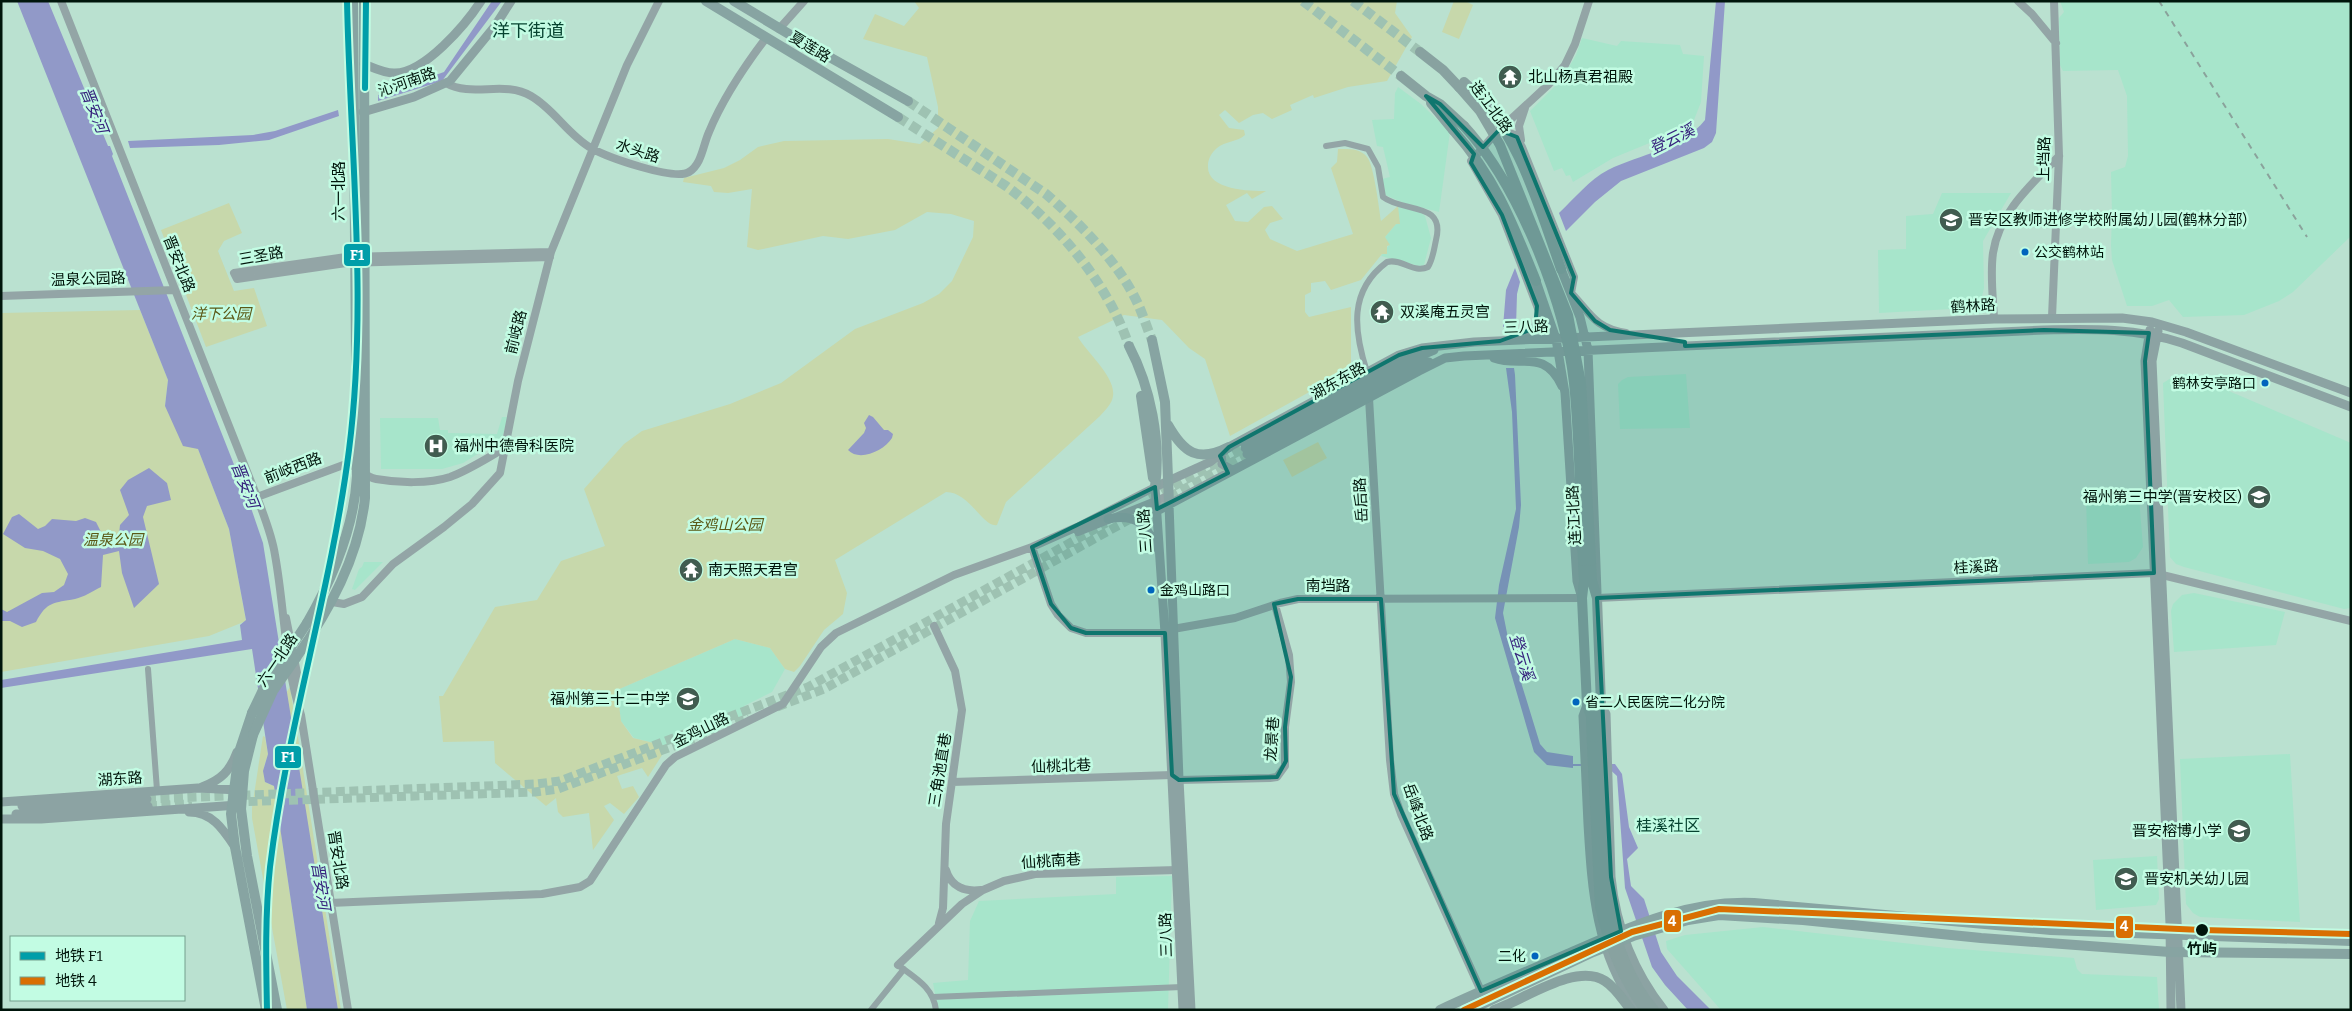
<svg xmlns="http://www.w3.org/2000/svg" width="2352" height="1011" viewBox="0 0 2352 1011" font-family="Bitter,'Noto Sans SC',serif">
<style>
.built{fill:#a7e5cb}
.green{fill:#c7d8ab}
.water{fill:#9199c8}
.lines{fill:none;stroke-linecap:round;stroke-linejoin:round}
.stream{stroke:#9199c8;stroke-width:2}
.secondary-tunnel{stroke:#9ec2b2;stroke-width:9;stroke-dasharray:9 4.5;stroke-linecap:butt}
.primary-tunnel{stroke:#9ec2b2;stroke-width:10;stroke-dasharray:10 5;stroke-linecap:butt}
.trunk-tunnel{stroke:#9ec2b2;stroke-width:10;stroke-dasharray:10 5;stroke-linecap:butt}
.minor{stroke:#93a5a6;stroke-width:6}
.tertiary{stroke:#93a5a6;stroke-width:8}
.secondary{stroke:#8ca3a3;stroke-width:9}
.primary{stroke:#87a4a2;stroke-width:10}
.trunk{stroke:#88a2a0;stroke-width:10}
.rail{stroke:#8aa29b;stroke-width:2;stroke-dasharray:6 6;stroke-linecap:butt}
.primary-bridge{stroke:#87a4a2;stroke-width:10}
.trunk-bridge{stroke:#88a2a0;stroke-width:10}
.metro-1-casing{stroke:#c2fce3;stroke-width:10}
.metro-2-casing{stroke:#c2fce3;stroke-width:10}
.metro-1{stroke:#009ea9;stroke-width:6}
.metro-2{stroke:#d96f02;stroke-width:6}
.marked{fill:#0f766e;fill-opacity:0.2;stroke:#0f766e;stroke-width:4;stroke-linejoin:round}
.bus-dot{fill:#0065bd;stroke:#c2fce3;stroke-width:2}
.stop-dot{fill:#00150b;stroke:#c2fce3;stroke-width:2}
.labels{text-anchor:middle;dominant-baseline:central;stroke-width:5;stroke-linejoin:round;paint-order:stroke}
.bus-label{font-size:14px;fill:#00150b;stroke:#c2fce3;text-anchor:start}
.street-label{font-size:15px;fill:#00150b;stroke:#c2fce3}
.poi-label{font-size:15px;fill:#00150b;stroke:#c2fce3;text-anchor:start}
.park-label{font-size:15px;font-style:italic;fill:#5b5816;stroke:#c2fce3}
.stop-label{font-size:15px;font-weight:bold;fill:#00150b;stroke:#c2fce3}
.water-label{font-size:16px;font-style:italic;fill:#38257e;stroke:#c2fce3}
.neighbourhood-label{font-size:16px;fill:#064330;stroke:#c2fce3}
.quarter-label{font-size:18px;fill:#064330;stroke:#c2fce3}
.line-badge{stroke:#c2fce3;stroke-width:2}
.badge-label{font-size:14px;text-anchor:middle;font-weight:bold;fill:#fff}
</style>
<rect width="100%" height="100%" fill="#bae1d0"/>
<path class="built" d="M2060,1H2351V236L2293,292L2279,301L2244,315L2183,317L2169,300L2152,306H2127L2112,260L2111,245L2112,214L2111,172L2125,167L2128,156L2127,96L2118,70L2063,71L2060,65L2059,18L2064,12Z
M1582,38L1617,46L1621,41L1680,45L1683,54L1704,56L1701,102L1694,120L1686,128L1613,158L1573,182L1570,175L1566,176L1562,168L1554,171L1530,111L1562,79L1576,55Z
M1398,87L1421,104L1450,132L1439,212L1404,203L1385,195L1382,179L1390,177L1383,147L1377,146L1372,120L1394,119L1395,93Z
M1942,193H2011L1983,241L1984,288L1981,301L1975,307L1970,308L1879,313L1878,250L1906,249V216L1933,214Z
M1398,206L1422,213L1425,216L1431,238L1424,265L1419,266L1381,256L1389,245L1385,237L1396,224Z
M1686,374L1690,428L1620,429L1618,384L1622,380L1628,377Z
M2189,374L2351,443V608L2344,609L2184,567L2176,564L2170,557L2163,383L2176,375Z
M502,417H508L502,439L463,463L442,469H381L380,418H438L440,430H448V433L497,434Z
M2139,497L2143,547L2136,558L2129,562L2088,564L2086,499Z
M364,562H383L355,590L352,589L359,569L362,567Z
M2194,593L2285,612L2276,645L2174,652L2171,611L2173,604L2182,595Z
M735,639L770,648L785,669L772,692L744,706L747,714L666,746L634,738L621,721L617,690Z
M2290,754L2300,922L2200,917L2193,913L2186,904L2180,759Z
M2157,856L2159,899L2156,905L2096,910L2093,860Z
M1172,876L1168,1010H938L933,983L968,980L970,921L979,901L1116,894V877Z
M1763,927L1947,948L2074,958L2077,969L2082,974L2157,977L2159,1010H1721L1667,949L1666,941L1685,935Z"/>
<path class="green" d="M914,1H1397L1395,13L1412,37L1387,81L1348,87L1314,98L1313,95L1290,105L1292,110L1272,119L1263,113L1253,115L1239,123L1225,110L1219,115L1229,128L1244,130L1245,135C1238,142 1225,141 1217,148C1212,152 1208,159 1208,165C1206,190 1249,191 1266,191L1252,199L1247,193L1226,205L1235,221L1248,222L1264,207L1272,206L1283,219L1270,223L1265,230L1270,239L1297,251L1353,234L1331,168L1337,162L1338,149C1348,149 1360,148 1367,157C1374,165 1379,209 1381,221L1398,206L1400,224H1396L1385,237L1390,245L1387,246V254H1382L1361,280L1331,290L1325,281L1311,283V292L1305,295V312L1309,317L1351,307V369L1230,436L1205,359L1189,348L1162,320L1124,315L1078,337C1087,353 1116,377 1113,396C1112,404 1105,410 1100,416L1006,502L997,525C983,528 970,492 946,492L835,560L847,593L843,614L824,630L800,666L794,672L785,669L770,648L735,639L617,690L621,721L633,738L666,746V749L648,777L642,768L617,776L622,789L633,786L639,797L624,814L610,803L604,806L614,820L593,850L589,813L563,817L558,812L556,798L546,806L495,763L494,741L443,742L439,696H443L495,607L537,600L561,561L605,546L584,489L624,444L642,431L730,404L781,383L855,329L923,303L939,294L952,281L973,237L974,221L951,214L927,212L895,230L848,239L823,236L758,250L747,247L752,189L728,193L714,192L711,186L683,182L684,178L724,168L740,160L758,147L784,141L888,139L920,144L938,128V107L927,57L863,39L875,14L904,26L919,8Z
M1454,1H1465L1473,5L1459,39L1442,32Z
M229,203L242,233L224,241L218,251L234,291L254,288L267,326L206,347L161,230Z
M140,310L168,380L165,406L198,449L229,529L246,621L209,636L1,672V313Z
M1318,442L1327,458L1292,477L1283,460Z
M290,687L341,1010H338L286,693Z
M263,736L265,737L268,754L264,767L265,782L274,786L307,1010H287L252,818V808Z"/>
<path class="water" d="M17,1H48L108,146H110L113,154L112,156L250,505L263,543L338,1010H307L274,786L265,782L263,771L268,754L252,649L1,688V680L242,640L240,625L246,620L229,529L198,449L183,446L165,406L168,380Z
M492,1H502L442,81L378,101V95L382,94L444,72Z
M1716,1H1725L1716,133L1712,142L1704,148L1621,181L1595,202L1566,231L1559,213C1575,198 1589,180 1608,170C1640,154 1682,149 1705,120Z
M338,110L339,116L269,140L219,145L130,148L128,141L253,135L275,131Z
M1515,268L1520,282L1517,294L1516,327H1503L1506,290Z
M1506,368H1514L1515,375L1521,505L1519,527L1503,613L1509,643L1540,744L1547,752L1573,756V768L1547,765L1534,752L1495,618L1499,585L1516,509L1512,412Z
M869,415L873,417L884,430H888L893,434L892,438C884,451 859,462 848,450L864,433L866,428L864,423Z
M149,468L167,483L171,500L147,506L143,517L159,584L134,608L122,573L119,551L103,555L101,587C93,591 84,597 75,599C54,603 47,601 36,622L22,627L10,621H1V609L7,612L42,593L54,592L64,585L68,574L60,559L43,551L25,548L3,534L12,517L19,514L38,529L45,526L52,519L76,521L85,518L96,522L104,538L119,534L120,525L129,515L120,490L128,480Z
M1604,764H1615L1622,774L1629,827L1638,848L1627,859L1631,886L1644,899L1661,952L1677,976L1711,1010H1688L1665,985L1652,967L1625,888L1617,776Z"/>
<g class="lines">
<path class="stream" d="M1573,765H1583"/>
<path class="secondary-tunnel" d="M1150,499L1245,448
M777,707L824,689L1247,454
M147,799L536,784L560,781L808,687L1106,523
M235,802L535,792L558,789L749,718
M148,806L192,804"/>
<path class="primary-tunnel" d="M908,101L1046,194C1080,224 1118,261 1138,304C1143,315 1147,328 1152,340
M898,117L1006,186C1058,224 1109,285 1129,346"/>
<path class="trunk-tunnel" d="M1303,1L1401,76
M1353,1L1420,52"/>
<path class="minor" d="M1326,146L1345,143L1368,149L1378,167L1383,197C1403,213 1446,201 1436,240C1434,249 1433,259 1428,267C1414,274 1402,258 1387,262C1348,291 1354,331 1367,372
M148,669L157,790
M898,965C915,978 933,987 936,1010
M933,997L1182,987
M871,1010L904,969"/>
<path class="tertiary" d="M61,1L257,497C264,516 272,535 275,555C285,610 284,661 301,715L348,1010
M2018,1L2032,14L2056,43
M779,29L804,1
M446,83C472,98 504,80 531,96C554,109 568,135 591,148C607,157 674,181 689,172C702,164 703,145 709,132C723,98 744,67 766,38
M1501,130L1515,135L1522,147L1574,277L1571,293C1591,314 1595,328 1626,333
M1521,140L1519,126L1525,108
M550,257L346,263L237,279L234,273L346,257L551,252
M1,296L175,290
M2052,317L2059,156L2054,1
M1994,319C1993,297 1990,274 1993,253C1999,212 2032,184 2059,156
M1513,338C1528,335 1540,328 1539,311L1502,215L1471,161L1496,133L1549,84L1565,65L1575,44L1589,1
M1369,398L1390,760L1394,794L1401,814L1481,991
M257,497L346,464C360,465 363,477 376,479C398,483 429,484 450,477C469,470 487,458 505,448
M1078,532L1168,496
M1032,547L1051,604L1058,615L1071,628L1086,633H1165
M1597,598L2154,573L2351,621
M332,602L344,604L362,597L393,564L444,527L472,504L500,473L518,381L551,252L627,65L659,1
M286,618L299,683L300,703
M934,626L955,671L962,710L946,824L943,908L939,923
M1173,629L1235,618L1280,603L1298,599L1582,598
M1179,780L1270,778L1277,777L1285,766V727L1291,682L1289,655L1275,605
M952,782L1172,775
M946,870C951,887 965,892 981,890
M330,903L542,894L580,887L590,881L666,765L675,757L783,704L821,647L836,633L954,575L1032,547L1077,527L1155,487
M898,965L962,904L983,890L1004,881L1035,874L1177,870"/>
<path class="secondary" d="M364,64C374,68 384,73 394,73C424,74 466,24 481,1
M363,112L414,97L450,81L495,26L511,1
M1561,269L1580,317L1588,350L1597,593
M1536,281L1556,339L1565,393L1577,581L1582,598
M1537,324L1542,317V302
M2150,330L2145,361L2170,924L2171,1010
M2158,331L2152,361L2181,1010
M1494,358C1521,368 1544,348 1562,386
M1245,448L1389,369L1434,350
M1221,453L1222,464L1232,470
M1247,454L1401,371L1429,362
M1169,504L1179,780L1191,1010
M1157,511L1419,371L1445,358L1464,356L2044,330C2092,329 2137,328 2182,343L2351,407
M1108,519C1136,513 1146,524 1157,548
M1587,705L1583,716C1585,752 1586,788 1588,824C1592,892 1596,952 1637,1010
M1601,705L1606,714L1611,877C1616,926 1633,971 1664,1010
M202,787C221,780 230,771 237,752
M1,802L198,788L239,790
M22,806L147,799
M189,812C212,812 223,829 235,847
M16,814L148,806
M1,819H41L238,805
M1183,1010L1165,633L1155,487L1210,462L1229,447L1399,355L1422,348L1474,342L1994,319L2122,318L2152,322L2186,332L2351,393"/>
<path class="primary" d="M706,1L898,117
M734,1L799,40L908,101
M1152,340L1165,402L1169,504
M1129,346C1151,388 1161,441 1155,487
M1141,396L1153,478
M1168,425C1184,453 1198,463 1229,447
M307,623C333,578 354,528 357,476L353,1
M296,658C329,611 359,557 365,498L364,1
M252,713L239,752L231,814L235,847L266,1010
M253,735L244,771L241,809L247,856L277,1010
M1440,1010C1481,991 1523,973 1565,955C1627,928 1686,900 1754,903L2051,930L2351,941
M1470,1010L1593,952L1633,936L1688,920L1719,915L1803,920L1981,938L2170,952L2351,954"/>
<path class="trunk" d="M1420,52L1443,70L1459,87
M1401,76L1426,96L1440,104L1464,126
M1431,103L1453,130
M1583,561L1584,581L1582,598L1587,705L1591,716L1592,746
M1591,561L1592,581L1597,598L1601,705L1598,716L1599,746
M1494,1010C1524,1000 1576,962 1605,981C1616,988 1623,1000 1631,1010"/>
<path class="rail" d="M2159,1L2307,237"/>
<path class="primary-bridge" d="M252,713L263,690L307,623
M253,735L273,691L296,658"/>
<path class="trunk-bridge" d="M1464,82C1518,129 1538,204 1561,269
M1459,87L1480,111L1500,145L1568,315L1581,383L1591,561
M1464,126C1519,186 1565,302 1574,383C1580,442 1580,502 1583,561
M1453,130C1495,177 1513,224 1536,281
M1592,746L1600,906C1608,944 1622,978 1645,1010
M1599,746C1603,835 1594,937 1654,1010"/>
<g class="metro-1-casing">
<path id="metro-1" d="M365,88L366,1
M267,1010C266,962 265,914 270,867C287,726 331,591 349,450C368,302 350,150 347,1"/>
</g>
<g class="metro-2-casing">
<path id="metro-2" d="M1464,1010L1632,932L1719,909L2202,930L2351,934"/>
</g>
<use href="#metro-1" class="metro-1"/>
<use href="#metro-2" class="metro-2"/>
</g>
<path class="marked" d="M1426,96L1440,104L1483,147L1499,130L1517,137L1574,277L1571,293L1595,321L1610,330L1685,342V346L2044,330L2149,333L2145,361L2154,573L1597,598L1611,877L1621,931L1481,991L1394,794L1381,599H1298L1274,604L1291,677L1285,727L1286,761L1277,777L1179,780L1172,775L1165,633H1086L1071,628L1051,604L1032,547L1155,487L1157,509L1187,494L1228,473L1220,456L1229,447L1399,355L1422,348L1500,341L1535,328L1537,306L1502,215L1471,163L1474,154Z"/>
<defs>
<g id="temple-disc" transform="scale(1.25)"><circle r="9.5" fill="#415c50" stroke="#c2fce3"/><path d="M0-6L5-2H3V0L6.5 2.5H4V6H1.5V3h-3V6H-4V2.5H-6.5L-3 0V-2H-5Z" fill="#fff"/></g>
<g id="school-disc" transform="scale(1.25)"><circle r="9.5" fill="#415c50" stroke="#c2fce3"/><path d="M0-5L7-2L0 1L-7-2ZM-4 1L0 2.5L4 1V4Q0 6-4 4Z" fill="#fff"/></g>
<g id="hospital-disc" transform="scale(1.25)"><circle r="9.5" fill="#415c50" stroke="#c2fce3"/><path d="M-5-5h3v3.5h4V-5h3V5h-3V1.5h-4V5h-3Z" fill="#fff"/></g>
</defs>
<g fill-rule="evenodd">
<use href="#temple-disc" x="1510" y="77"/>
<use href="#school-disc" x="1951" y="220"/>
<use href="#temple-disc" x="1382" y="312"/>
<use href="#hospital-disc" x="436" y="446"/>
<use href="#school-disc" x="2259" y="497"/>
<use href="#temple-disc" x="691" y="570"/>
<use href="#school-disc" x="688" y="699"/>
<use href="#school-disc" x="2239" y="831"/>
<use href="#school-disc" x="2126" y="879"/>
</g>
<g class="bus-dot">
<circle cx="2025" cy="252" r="4.5"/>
<circle cx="2265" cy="383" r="4.5"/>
<circle cx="1151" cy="590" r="4.5"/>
<circle cx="1576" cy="702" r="4.5"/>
<circle cx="1535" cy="956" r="4.5"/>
</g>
<circle class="stop-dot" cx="2202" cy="930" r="7"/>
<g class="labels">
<g class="bus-label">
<text x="2034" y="252">公交鹤林站</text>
<text x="2256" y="383" text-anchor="end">鹤林安亭路口</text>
<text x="1160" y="590">金鸡山路口</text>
<text x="1585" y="702">省二人民医院二化分院</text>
<text x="1526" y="956" text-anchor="end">二化</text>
</g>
<g class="street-label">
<text transform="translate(810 47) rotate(31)">夏莲路</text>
<text transform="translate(407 82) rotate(-19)">沁河南路</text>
<text transform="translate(1491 107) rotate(54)">连江北路</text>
<text transform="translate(638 151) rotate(18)">水头路</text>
<text transform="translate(2044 159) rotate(-89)">上垱路</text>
<text transform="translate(339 191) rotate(-90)">六一北路</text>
<text transform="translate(261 256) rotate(-10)">三圣路</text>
<text transform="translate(179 264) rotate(68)">晋安北路</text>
<text transform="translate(88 279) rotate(-2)">温泉公园路</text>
<text transform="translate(1973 306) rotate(-3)">鹤林路</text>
<text transform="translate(1526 327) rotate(-2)">三八路</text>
<text transform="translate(516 332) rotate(-76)">前岐路</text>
<text transform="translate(1338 381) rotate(-29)">湖东东路</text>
<text transform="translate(293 468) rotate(-21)">前岐西路</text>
<text transform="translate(1361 500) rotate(-93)">岳后路</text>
<text transform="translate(1574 515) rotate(-93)">连江北路</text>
<text transform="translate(1145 531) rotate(-94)">三八路</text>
<text transform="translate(1976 567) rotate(-3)">桂溪路</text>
<text x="1328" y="586">南垱路</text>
<text transform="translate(277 660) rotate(-56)">六一北路</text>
<text transform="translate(701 730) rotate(-26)">金鸡山路</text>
<text transform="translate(1272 739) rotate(-86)">龙景巷</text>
<text transform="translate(1061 766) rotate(-2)">仙桃北巷</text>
<text transform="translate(940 770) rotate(-81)">三角池直巷</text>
<text transform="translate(120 779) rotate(-4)">湖东路</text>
<text transform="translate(1418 812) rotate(70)">岳峰北路</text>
<text transform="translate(338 860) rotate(81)">晋安北路</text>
<text transform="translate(1051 861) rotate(-4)">仙桃南巷</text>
<text transform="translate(1166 935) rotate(-92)">三八路</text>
</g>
<g class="poi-label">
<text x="1528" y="77">北山杨真君祖殿</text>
<text x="1968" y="220">晋安区教师进修学校附属幼儿园(鹤林分部)</text>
<text x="1400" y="312">双溪庵五灵宫</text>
<text x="454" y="446">福州中德骨科医院</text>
<text x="2242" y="497" text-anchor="end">福州第三中学(晋安校区)</text>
<text x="708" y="570">南天照天君宫</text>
<text x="670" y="699" text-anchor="end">福州第三十二中学</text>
<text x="2222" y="831" text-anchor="end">晋安榕博小学</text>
<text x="2144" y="879">晋安机关幼儿园</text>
</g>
<g class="park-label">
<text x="221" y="314">洋下公园</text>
<text x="725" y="525">金鸡山公园</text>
<text x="113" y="540">温泉公园</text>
</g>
<g class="stop-label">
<text x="2202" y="949">竹屿</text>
</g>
<g class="water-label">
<text transform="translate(94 110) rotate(68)">晋安河</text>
<text transform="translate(1672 139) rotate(-26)">登云溪</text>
<text transform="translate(245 485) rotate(68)">晋安河</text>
<text transform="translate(1522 657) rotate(73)">登云溪</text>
<text transform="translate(321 886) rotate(81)">晋安河</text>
</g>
<g class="neighbourhood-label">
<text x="1668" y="825">桂溪社区</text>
</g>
<g class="quarter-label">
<text x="528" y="31">洋下街道</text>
</g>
</g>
<g class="line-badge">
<rect x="343" y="243" width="28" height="24" rx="5" fill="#009ea9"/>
<rect x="274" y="745" width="28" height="24" rx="5" fill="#009ea9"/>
<rect x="1663" y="909" width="19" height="24" rx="5" fill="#d96f02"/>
<rect x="2115" y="915" width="19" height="24" rx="5" fill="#d96f02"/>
</g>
<g class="badge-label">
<text x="357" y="260">F1</text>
<text x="288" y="762">F1</text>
<text x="1672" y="926">4</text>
<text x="2124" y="931">4</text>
</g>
<rect width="2352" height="1011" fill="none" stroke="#00150b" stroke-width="5"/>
<rect x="10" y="936" width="175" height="65" fill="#c2fce3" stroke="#74a08d"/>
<rect x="20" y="952" width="25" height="8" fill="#009ea9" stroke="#74a08d"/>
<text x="55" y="961" font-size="15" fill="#00150b">地铁 F1</text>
<rect x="20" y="977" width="25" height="8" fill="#d96f02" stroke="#74a08d"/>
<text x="55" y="986" font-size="15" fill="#00150b">地铁 4</text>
</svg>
